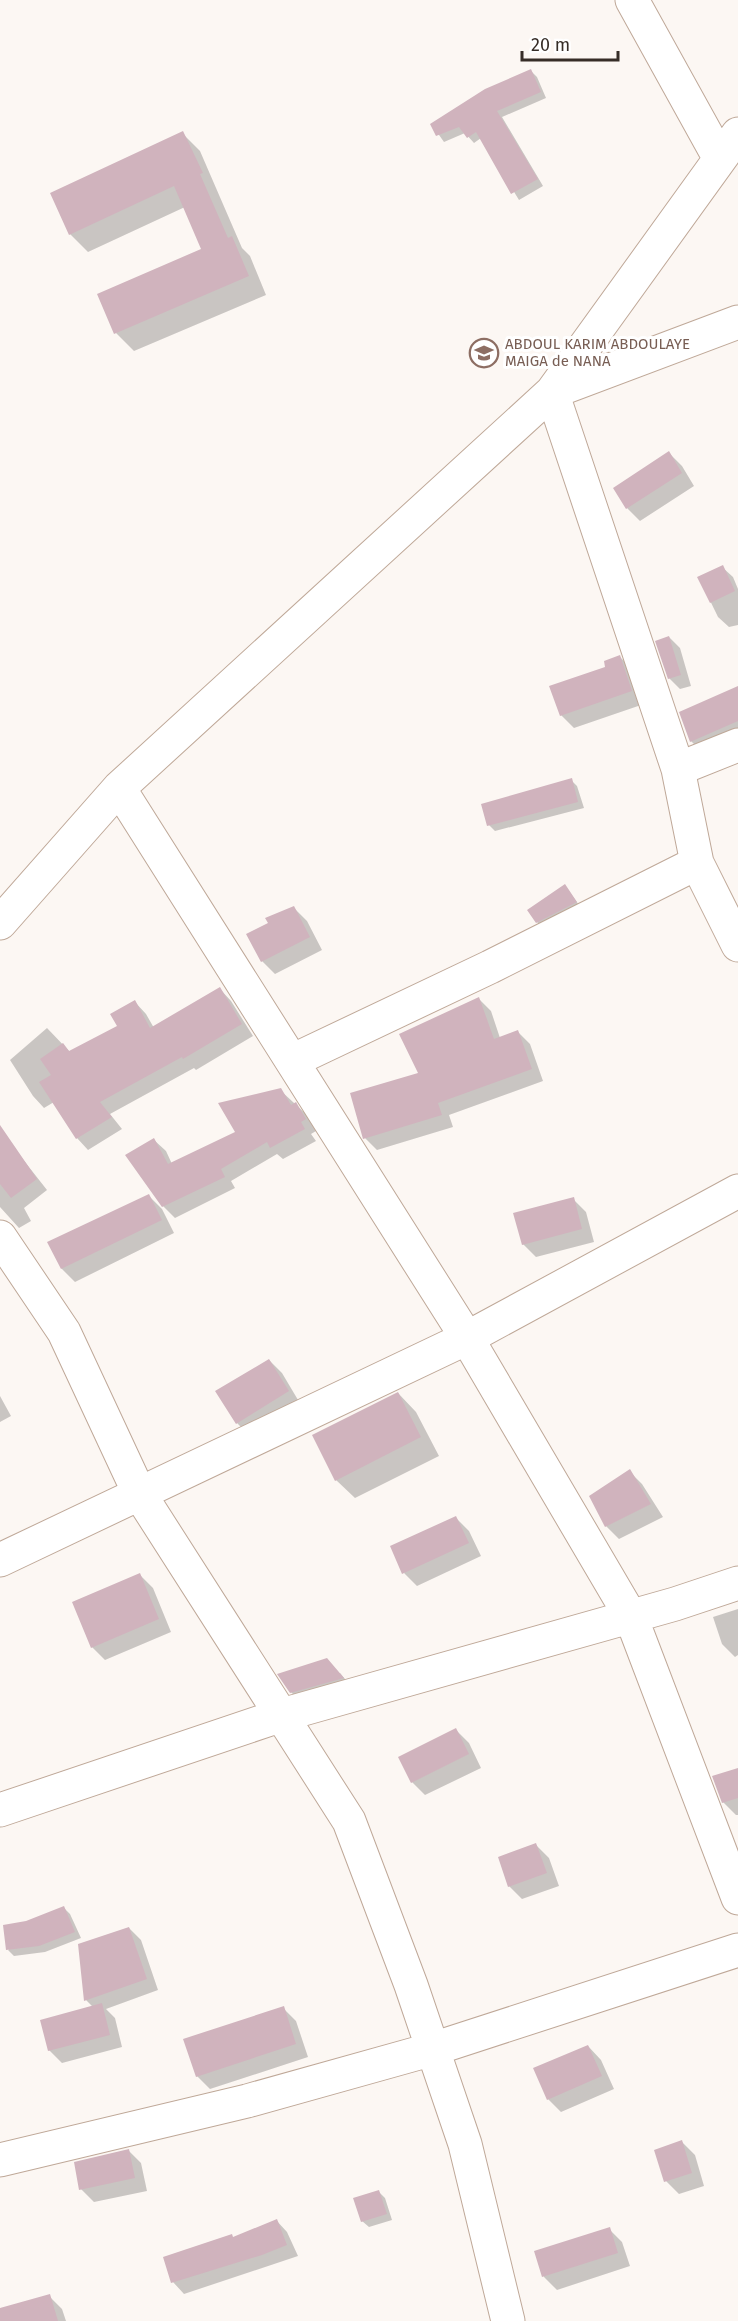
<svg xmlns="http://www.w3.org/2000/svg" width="738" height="2321" viewBox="0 0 738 2321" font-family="'Fira Sans',sans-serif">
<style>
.shadow{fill:#0003}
.building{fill:#d0b3bd}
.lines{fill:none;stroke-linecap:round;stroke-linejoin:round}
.minor-casing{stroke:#bfa898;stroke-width:35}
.minor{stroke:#fff;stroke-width:33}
.labels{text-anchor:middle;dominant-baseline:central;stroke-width:6;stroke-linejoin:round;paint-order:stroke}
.education-label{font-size:15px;fill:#785e54;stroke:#fff;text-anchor:start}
</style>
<rect width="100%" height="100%" fill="#fcf7f3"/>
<path class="shadow" d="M531,71L537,77L546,98L502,117L543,186L519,200L481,138L474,143L465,133L444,142L432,125Z
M182,133L200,151L242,248L250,256L266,295L134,351L116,333L203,250L185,207L88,252L70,234Z
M669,453L682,466L694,486L640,521L627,508Z
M722,567L733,577L738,589V625L729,627L718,617L699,578Z
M669,637L680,648L691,686L680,689L669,678Z
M620,657L632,669L644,704L574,728L561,715Z
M738,690V739L704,754L691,741L681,713Z
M571,780L577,786L584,808L495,831L489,825Z
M565,886L582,909L543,929L537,922Z
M294,908L307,921L322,950L275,974L262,961Z
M220,989L231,1001L253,1036L196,1070L194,1068L110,1114L122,1129L88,1150L77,1138L54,1102L44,1108L33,1096L10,1060L47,1028L70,1052L119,1026L135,1002L146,1014L154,1028Z
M479,999L491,1011L500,1038L518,1032L530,1044L543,1081L449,1115L453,1127L377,1150L365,1138Z
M280,1090L307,1115L316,1131L311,1134L316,1141L283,1159L277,1154L231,1181L235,1188L175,1218L163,1206L154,1140L166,1151L172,1164L237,1133Z
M14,1148L47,1190L24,1208L31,1221L19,1228L0,1207V1158Z
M149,1196L162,1209L174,1233L75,1282L62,1269L50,1243Z
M573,1199L586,1212L594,1242L536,1257L523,1244Z
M269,1360L282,1373L301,1405L250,1436L237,1423Z
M398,1393L416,1412L439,1456L355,1498L336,1480Z
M0,1396L11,1416L0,1422Z
M629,1471L642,1484L663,1517L619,1539L606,1526Z
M456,1518L469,1531L481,1556L417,1586L404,1573Z
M140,1575L153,1588L171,1632L105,1660L92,1647Z
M738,1609V1655L735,1657L722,1644L713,1617Z
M340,1673L355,1691L304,1706L291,1692Z
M456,1730L469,1743L481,1768L425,1795L412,1782L400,1757Z
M738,1770V1815H736L723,1802Z
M536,1845L549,1858L559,1886L522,1899L509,1886Z
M64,1908L70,1914L81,1938L45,1952L14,1956L8,1950Z
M129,1928L141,1940L158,1990L106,2009L115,2018L122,2047L62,2063L49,2050L93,2007L86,2000Z
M283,2008L296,2021L308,2057L210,2089L197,2076Z
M588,2046L601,2060L614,2089L561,2112L548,2099Z
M682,2142L695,2155L704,2186L679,2194L666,2181Z
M128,2150L141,2163L147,2191L94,2202L81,2189Z
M379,2192L385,2198L392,2220L369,2227L362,2221Z
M276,2220L287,2232L298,2256L184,2294L173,2282Z
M609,2229L622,2242L630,2266L557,2290L544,2277L536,2252Z
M49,2296L62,2309L66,2321H16Z"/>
<path class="building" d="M531,69L541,92L497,111L538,179L511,194L476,132L467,138L459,127L436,136L430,124L485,89Z
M183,131L203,173L200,174L228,238L232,236L249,276L114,334L97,294L201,249L174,186L69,235L50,193Z
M669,451L682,473L626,509L613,488Z
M723,565L735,591L710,603L697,577Z
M669,636L681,675L668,679L655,641Z
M620,655L632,691L560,716L549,686L605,667L604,661Z
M738,686V721L690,742L679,712Z
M572,778L578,802L487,826L481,804Z
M565,884L577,902L536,923L527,910Z
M294,906L310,937L261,962L246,934L268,923L265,918Z
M220,987L242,1024L183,1059L182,1057L100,1102L112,1117L76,1139L39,1082L51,1075L40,1059L63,1043L69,1051L117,1026L110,1014L135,1000L150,1028Z
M479,997L494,1039L518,1030L532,1069L438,1103L442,1115L363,1139L350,1093L418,1073L399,1034Z
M281,1088L291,1105L296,1102L306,1119L301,1122L305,1129L270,1148L267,1142L221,1169L225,1177L162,1207L125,1155L154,1138L168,1164L235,1132L218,1103Z
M0,1125L37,1179L11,1198L0,1184Z
M149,1194L162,1220L61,1269L47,1242Z
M574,1197L582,1229L522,1245L513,1213Z
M269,1359L289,1391L236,1424L215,1391Z
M398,1392L421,1437L335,1481L312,1435Z
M630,1469L651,1504L605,1527L589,1496Z
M456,1516L469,1543L402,1574L390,1546Z
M140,1573L159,1619L91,1648L72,1602Z
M327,1658L344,1678L290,1693L277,1674Z
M456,1728L469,1754L411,1783L398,1757Z
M738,1768V1798L722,1803L712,1776Z
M536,1843L547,1873L508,1887L498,1857Z
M64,1906L75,1932L39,1946L6,1950L3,1925L26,1921Z
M129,1927L147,1979L84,2001L78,1944Z
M102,2003L110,2035L48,2051L40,2020Z
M284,2006L296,2044L196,2077L183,2039Z
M588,2045L602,2076L547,2100L533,2068Z
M682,2140L692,2173L664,2182L654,2150Z
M129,2149L135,2178L79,2190L74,2162Z
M379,2190L387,2214L361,2222L353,2198Z
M277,2219L287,2245L262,2255L171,2283L163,2257L232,2234L233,2237Z
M610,2227L618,2253L542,2277L534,2251Z
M50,2294L58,2321H0V2308Z"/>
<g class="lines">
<g class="minor-casing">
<path id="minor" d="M632,0L720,159
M738,322L552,392L678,769L697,863L738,945
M678,769L738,745
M119,788L467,1338L631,1617L738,1898
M0,923L119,788L552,392L738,134
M292,1061L490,967L697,863
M0,1237L64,1332L139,1493L349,1821L411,1985L465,2144L508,2321
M0,1560L467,1338L738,1191
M0,1810L282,1715L675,1604L738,1583
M0,2160L247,2101L433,2049L738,1950"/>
</g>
<use href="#minor" class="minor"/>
</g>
<defs>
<g id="school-ring" transform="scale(1.5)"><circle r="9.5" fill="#fff" stroke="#8d6e63" stroke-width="1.5"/><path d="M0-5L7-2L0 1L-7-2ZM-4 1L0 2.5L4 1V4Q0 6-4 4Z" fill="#8d6e63"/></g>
</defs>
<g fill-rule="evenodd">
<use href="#school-ring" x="484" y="353"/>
</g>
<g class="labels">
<g class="education-label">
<text x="505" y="344">ABDOUL KARIM ABDOULAYE<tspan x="505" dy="17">MAIGA de NANA</tspan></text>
</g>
</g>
<path d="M522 51v9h96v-9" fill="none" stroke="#362d27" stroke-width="3"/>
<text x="531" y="51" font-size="18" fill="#362d27" stroke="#ffffff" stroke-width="4.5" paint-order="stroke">20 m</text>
</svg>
